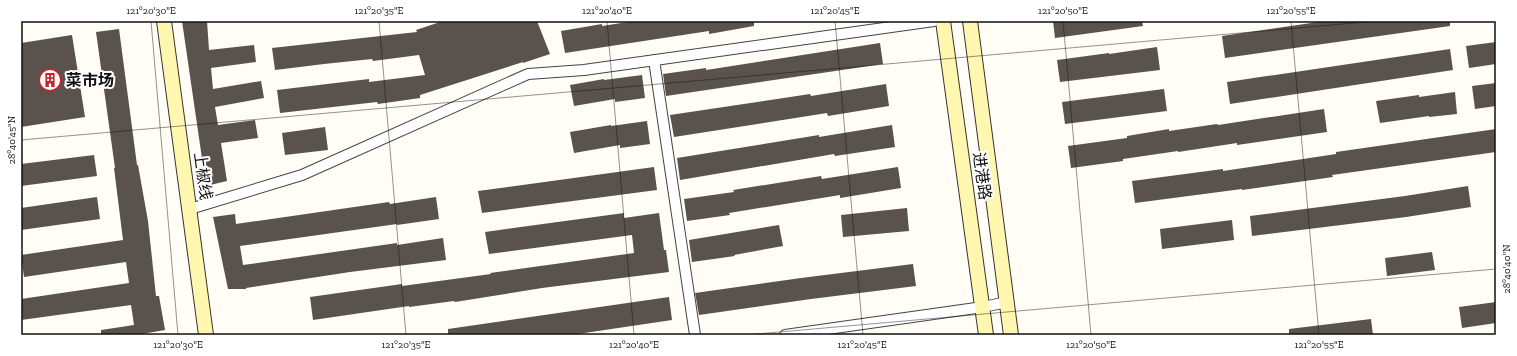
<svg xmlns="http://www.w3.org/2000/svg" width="1517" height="356" viewBox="0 0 1517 356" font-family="'Zilla Slab','Noto Sans SC',serif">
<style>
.building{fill:#5a524d}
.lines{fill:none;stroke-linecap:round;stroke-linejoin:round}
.minor-casing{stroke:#444;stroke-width:12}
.secondary-casing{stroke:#333;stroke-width:16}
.minor{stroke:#fff;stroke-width:10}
.secondary{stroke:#fff6b0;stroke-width:14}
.ticks{fill:none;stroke:#111;stroke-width:1;stroke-opacity:0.45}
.labels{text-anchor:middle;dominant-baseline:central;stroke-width:4;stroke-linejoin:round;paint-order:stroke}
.poi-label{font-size:16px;font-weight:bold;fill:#111;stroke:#fff;text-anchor:start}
.street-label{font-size:16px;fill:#111;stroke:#fff}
.neatline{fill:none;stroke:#111;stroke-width:1.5}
.ticks-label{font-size:10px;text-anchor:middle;fill:#111}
</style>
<rect width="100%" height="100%" fill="#fffdf5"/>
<path class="building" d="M182,21H207L209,50L254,45L256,62L211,68L213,89L261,81L264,98L215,107L218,125L255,120L258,138L221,143L227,181L206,186Z
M443,21H537L550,54L523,63V62L420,95V98L378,104L377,102L280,113L277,90L369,79V82L425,75L419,55L373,61L372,59L324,64L275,70L272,48L417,32L416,30Z
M634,21H754V26L709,34V31L565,53L561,31L602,24V26Z
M1053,21H1142L1143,26L1055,38Z
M1325,21H1450V26L1225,58L1222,36Z
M119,29L137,165H138L148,221L156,296H159L165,330L136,335H101V330L134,325L131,305L21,320V299L129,283L126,262L24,277L21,255L123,240L114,168H115L96,32Z
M72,35L85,117L21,127V43Z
M1496,42V64L1469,68L1466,46Z
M880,43L883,64L666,96L663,74L706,68V70Z
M1157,47L1160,70L1060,82L1057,60L1109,53V54Z
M1450,49L1453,70L1230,104L1227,82Z
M642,75L645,98L615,102V99L574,106L570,85L604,79V80Z
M1496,83V106L1475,109L1472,86Z
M886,84L889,106L828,116L827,113L674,137L670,115L810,94L811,96Z
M1164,89L1167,111L1065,124L1062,102Z
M1455,92L1457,114L1429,117V116L1380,123L1376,101L1419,95V97Z
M1324,109L1327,132L1237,145V143L1178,152V151L1123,159V161L1071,168L1068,146L1127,138V136L1169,129V131L1217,124L1218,125Z
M647,121L650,144L620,148V145L574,153L570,132L611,125V126Z
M892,125L895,147L835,156L834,154L680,180L677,158L819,135V137Z
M325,127L328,150L285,155L282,133Z
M1496,129V152L1332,175L1333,177L1242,190V189L1135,203L1132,181L1223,169V171L1336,154V152Z
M94,155L97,176L21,186V164Z
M654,167L657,190L482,213L478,191Z
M898,167L901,188L840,198V195L729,213L730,215L687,221L684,199L734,192L733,190L821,176L822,179Z
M1468,186L1471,207L1406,217L1252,236L1250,216L1405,196Z
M97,197L100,219L21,230V208Z
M436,197L439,219L397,225V224L240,246L243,265L397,243V245L443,238L446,260L350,272L246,288V289H228L213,217L235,214L236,224L389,202L390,204Z
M907,208L909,231L843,237L841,215Z
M624,213V218L659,213L664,250H666L669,272L542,288L455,302L454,301L409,307V306L313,320L310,297L402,284V286L491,274L490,273L634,253L632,235L489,254L485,232Z
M1232,220L1234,240L1162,249L1160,229Z
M779,225L783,246L734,255L735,256L692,262L689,240Z
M1432,252L1435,270L1387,276L1385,258Z
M913,264L916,286L811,299L699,315L695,293L801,278Z
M669,297L672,320L571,335H448V329Z
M1496,302V323L1462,328L1459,307Z
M1371,319L1373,335H1289V329Z"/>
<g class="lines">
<g class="minor-casing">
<path id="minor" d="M654,60L695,335
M190,209L302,175L528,74L584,70L934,21
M785,335L983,307L1007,302"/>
</g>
<g class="secondary-casing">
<path id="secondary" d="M164,21L206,335
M943,21L986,335
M970,21L1011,335"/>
</g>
<use href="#minor" class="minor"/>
<use href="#secondary" class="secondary"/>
</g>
<path class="ticks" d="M151,21L178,335M379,21L406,335M607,21L634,335M835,21L863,335M1063,21L1091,335M1291,21L1319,335M21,140L1377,21M745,335L1496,269"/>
<defs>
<g id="building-ring" transform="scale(1.15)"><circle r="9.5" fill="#fff" stroke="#c4262e" stroke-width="1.5"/><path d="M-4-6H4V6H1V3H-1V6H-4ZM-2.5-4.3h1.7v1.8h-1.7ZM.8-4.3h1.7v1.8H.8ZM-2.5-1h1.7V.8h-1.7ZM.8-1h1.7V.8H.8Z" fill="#c4262e"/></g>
</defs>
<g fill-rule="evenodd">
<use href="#building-ring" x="50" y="80"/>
</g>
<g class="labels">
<g class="poi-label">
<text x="66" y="80">菜市场</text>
</g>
<g class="street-label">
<text transform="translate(203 176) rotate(82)">上椒线</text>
<text transform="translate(982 176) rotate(82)">进港路</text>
</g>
</g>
<rect width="1517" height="356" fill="none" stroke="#ffffff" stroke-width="44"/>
<rect x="22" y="22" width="1473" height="312" class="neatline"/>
<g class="ticks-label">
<text x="151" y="14">121°20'30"E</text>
<text x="379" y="14">121°20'35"E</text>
<text x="607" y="14">121°20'40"E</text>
<text x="835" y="14">121°20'45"E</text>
<text x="1063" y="14">121°20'50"E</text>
<text x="1291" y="14">121°20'55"E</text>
<text transform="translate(11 140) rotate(-90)" y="4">28°40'45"N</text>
<text transform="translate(1506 269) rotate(-90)" y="4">28°40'40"N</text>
<text x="178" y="348">121°20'30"E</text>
<text x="406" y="348">121°20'35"E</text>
<text x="634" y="348">121°20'40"E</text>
<text x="862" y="348">121°20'45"E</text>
<text x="1091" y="348">121°20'50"E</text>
<text x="1319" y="348">121°20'55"E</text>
</g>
</svg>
